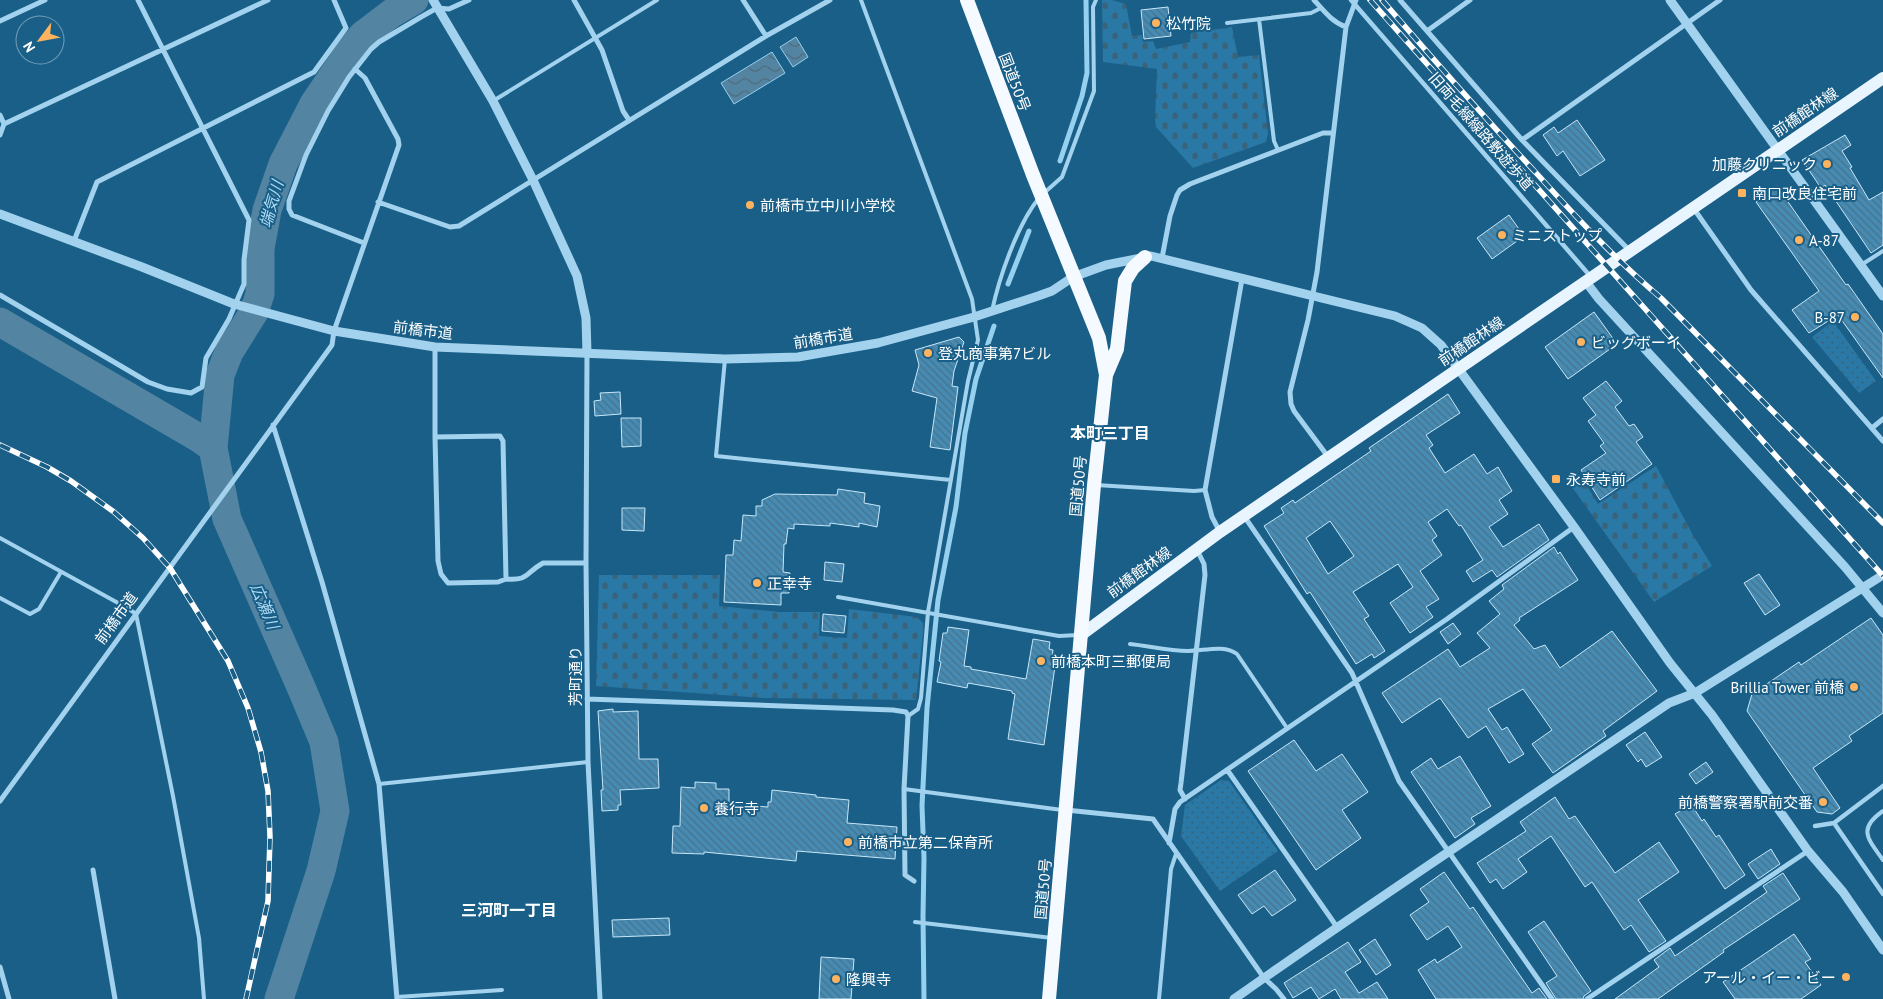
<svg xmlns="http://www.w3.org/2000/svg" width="1883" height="999" viewBox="0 0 1883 999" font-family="'PT Sans','Noto Sans JP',sans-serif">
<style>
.cemetery{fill:url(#cemetery-stones)}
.park{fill:url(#park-dots)}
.water{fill:url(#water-waves);stroke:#95d0ef}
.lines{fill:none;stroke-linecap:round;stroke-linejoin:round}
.stream{stroke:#95d0ef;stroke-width:5}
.river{stroke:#5384a1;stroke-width:29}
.building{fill:url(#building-back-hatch);stroke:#c8e7f9;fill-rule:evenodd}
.service{stroke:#a2d2ed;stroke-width:4}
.pedestrian{stroke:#a2d2ed;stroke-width:4.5}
.minor{stroke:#a2d2ed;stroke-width:5}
.tertiary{stroke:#a2d2ed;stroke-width:9}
.primary{stroke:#e8f5ff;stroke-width:12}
.trunk{stroke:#f4faff;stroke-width:14}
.rail-casing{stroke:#fff;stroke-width:5.5}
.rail{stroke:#195f88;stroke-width:4;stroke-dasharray:11;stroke-linecap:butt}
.poi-dot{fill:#ffb35e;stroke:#195f88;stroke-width:2}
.labels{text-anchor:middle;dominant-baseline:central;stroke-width:4;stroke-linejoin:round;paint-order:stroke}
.poi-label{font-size:15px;fill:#fff;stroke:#195f88;text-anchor:start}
.street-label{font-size:15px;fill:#fff;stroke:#195f88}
.water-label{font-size:16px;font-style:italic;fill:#aedbf4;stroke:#195f88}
.neighbourhood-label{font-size:16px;font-weight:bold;fill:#fff;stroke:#195f88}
</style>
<defs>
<pattern id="cemetery-stones" width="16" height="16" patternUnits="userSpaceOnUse" patternTransform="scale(1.25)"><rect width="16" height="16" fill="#2978a5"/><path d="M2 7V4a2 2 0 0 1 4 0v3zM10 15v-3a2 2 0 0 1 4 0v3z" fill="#3a6278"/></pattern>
<pattern id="park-dots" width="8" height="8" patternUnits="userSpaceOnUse" patternTransform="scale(1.25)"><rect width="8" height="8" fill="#2978a5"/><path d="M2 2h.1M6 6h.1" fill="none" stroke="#3a6278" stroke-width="1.8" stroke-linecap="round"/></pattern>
<pattern id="water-waves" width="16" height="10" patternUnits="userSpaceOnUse" patternTransform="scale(1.25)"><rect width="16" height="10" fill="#5384a1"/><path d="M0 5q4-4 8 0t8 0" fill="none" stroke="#506b7b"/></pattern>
<pattern id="building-back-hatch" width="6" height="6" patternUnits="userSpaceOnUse" patternTransform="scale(1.25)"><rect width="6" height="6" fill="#468bb3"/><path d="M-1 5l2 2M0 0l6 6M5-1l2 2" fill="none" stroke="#48728a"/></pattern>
</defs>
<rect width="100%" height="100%" fill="#195f88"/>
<path class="cemetery" d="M1102,0H1112L1126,4L1132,36L1142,35L1143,42L1153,41L1156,49L1190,42L1191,33L1232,27L1238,57L1259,55L1268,133L1266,142L1193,168L1156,127L1155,119L1157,69L1103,62Z
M1656,466L1693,535L1712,566L1654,602L1572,487L1582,478L1598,504Z
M599,575H720L719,606L780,612H820L819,636L847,638L849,609L917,617L924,624L916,700L764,698L596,686Z"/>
<path class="park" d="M1833,321L1876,381L1859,393L1812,337Z
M1221,780L1229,781L1278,851L1220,891L1181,836L1185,805Z"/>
<path class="water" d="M796,37L808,57L793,67L780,47Z
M772,52L785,73L734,104L721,83Z"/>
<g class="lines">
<path class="stream" d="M1060,161L1082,96L1087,73L1086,0
M1008,284L1029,231
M924,999L923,916L924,858L922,806L927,708L938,600L956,507L965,433L976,379L994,326"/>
<path class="river" d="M0,322L199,438L213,448L227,519L301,687L324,742L335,811L321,871L279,999
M213,448L220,375L229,352L254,312L260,294V249L267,210L283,164L314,104L350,51L363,35L392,13L414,0"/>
</g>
<path class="building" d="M1168,7L1171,36L1144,39L1141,10Z
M1577,120L1605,160L1580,176L1563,151L1557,156L1543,135L1554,127L1558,133Z
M1845,135L1851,145L1842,151L1852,167L1850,168L1869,200L1883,192V245L1871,253L1825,185L1821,188L1802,160Z
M1777,186L1846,285L1848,284L1883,334V378L1838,315L1809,333L1792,310L1819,291L1756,202Z
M1509,215L1524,236L1492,259L1477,238Z
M1594,312L1617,344L1568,379L1545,347Z
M959,337L964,342L954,371L952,386L958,387L950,450L930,447L937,398L912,391L919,365L915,350Z
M1606,381L1622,401L1615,407L1629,426L1634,424L1643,437L1636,442L1652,464L1600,500L1581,470L1606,453L1600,446L1604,443L1588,421L1596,415L1583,398Z
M620,392L621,414L595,416L594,401L601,400L600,393Z
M1448,394L1460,413L1426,435L1433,445L1429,448L1445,473L1474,454L1487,474L1498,467L1512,491L1499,500L1508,514L1489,527L1503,547L1539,524L1549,540L1497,577L1492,570L1473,582L1466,571L1483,560L1461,525L1459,526L1447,509L1428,522L1437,536L1432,540L1442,555L1420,571L1439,599L1426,607L1433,617L1410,633L1390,603L1413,587L1398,564L1353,592L1369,616L1364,619L1385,651L1374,658L1372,654L1356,664L1310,592L1307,594L1264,526L1284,513L1281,508L1293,500L1295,503L1371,451L1369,448ZM1330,521L1354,556L1328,574L1306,538Z
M621,418H641V446L622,447Z
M838,489L865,493L864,503L880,506L877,527L859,523V527L830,523V526L794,524V529L788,528L786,544H784L783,572L790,573L789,593H781V605L724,602L726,555H733L734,540L741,541L743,515L756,516V506H762V500L775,494L837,495Z
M622,508H645L644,531L622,530Z
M1554,547L1558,554L1560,552L1578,580L1519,618L1520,620L1514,625L1534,649L1545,645L1560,668L1612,631L1657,691L1603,731L1606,736L1553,773L1532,744L1552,730L1523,689L1488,709L1502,730L1507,727L1524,754L1509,763L1486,726L1468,738L1440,698L1402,723L1382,693L1448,649L1460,667L1490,648L1477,633L1500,614L1489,601L1504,589L1502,585Z
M825,562L844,564L842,582L824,580Z
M1759,574L1780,605L1765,615L1744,583Z
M823,614L846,616L844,633L822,631Z
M1871,618L1883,635V713L1849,736L1852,741L1813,768L1840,808L1832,814L1817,812L1747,711L1752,694L1799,662L1801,665Z
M1453,623L1461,634L1448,644L1440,632Z
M948,627L969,630L964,666L971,667V669L1026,679L1033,639L1050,642L1049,649L1053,650L1051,665L1055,666L1044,745L1008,739L1015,694L1012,693V691L968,683L967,688L937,682L941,662L939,661L943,633H947Z
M613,709V712L638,711L639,759H658L659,788L620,790L621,805H618V810L602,811L601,790H603L598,711Z
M1645,732L1662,757L1646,767L1641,759L1638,762L1626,745Z
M1294,740L1316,771L1342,754L1368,792L1342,810L1361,838L1316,870L1248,771Z
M1460,756L1491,806L1471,818L1475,824L1455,838L1411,772L1431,758L1438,769Z
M1706,762L1713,772L1696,784L1689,774Z
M695,782L716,783V789H729V804L768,807V802H771L772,790L816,795V797L849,800L847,823L897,827L895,859L797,851L796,861L704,852V854L672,853L673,826H680L681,787L695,788Z
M1555,797L1569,819L1575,816L1615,873L1659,842L1679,872L1638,900L1666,941L1649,952L1631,925L1624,930L1592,882L1585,887L1551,836L1518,859L1527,872L1503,889L1496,879L1490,883L1477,863L1526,831L1520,822Z
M1691,804L1702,821L1704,819L1716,837L1719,835L1745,875L1725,889L1675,814Z
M1771,849L1780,864L1758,879L1748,864Z
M1275,870L1296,900L1272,916L1264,906L1252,914L1238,895Z
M1444,872L1470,909L1473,907L1532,993L1539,988L1547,999H1436L1418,970L1435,959L1437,963L1462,947L1448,926L1427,940L1410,915L1429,902L1420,889Z
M1783,873L1800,899L1723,950L1724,952L1658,999H1615L1659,967L1654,960L1670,948L1675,956L1767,892L1763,886Z
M669,918L670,935L613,937L612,920Z
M1544,921L1591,991L1584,996L1583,999H1556L1546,983L1557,976L1528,932Z
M1794,934L1811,959L1805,962L1821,985L1801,999H1735L1723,982Z
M1375,939L1391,965L1376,975L1359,950Z
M1348,942L1361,962L1345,972L1359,993L1377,982L1388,999H1341L1335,989L1319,999L1311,987L1293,998L1284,983Z
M821,957L854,959L851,999H819Z"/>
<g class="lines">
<path class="service" d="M861,0L972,299L978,340L968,381L928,612L921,698L918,709L908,716
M1259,19L1274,141L1278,150
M1227,23L1311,13L1321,8
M493,101L657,0
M1044,193L1062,177L1094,91L1093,7L1096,0
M1861,265L1883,251
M992,311C999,278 1017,225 1039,198
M725,359L716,456L951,480
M1096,485L1194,491L1205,490
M0,538L129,609L136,614L173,796L199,938L204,999
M838,597L1059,636L1078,635
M0,598L30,614L39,609L61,572
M1130,644C1149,646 1169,651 1188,651C1204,651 1224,644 1237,654L1287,728
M379,784L588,762
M904,789L1062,810
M1883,811C1857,829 1868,839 1883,860
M915,922L1052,938
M397,997L502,990
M1159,999L1171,869L1176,854"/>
<path class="pedestrian" d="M1351,0L1591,277
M1834,823L1883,786
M1815,826L1834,823L1883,894"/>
<path class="minor" d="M574,0L602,50L623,111L629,120
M743,0L766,36
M1314,0C1324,11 1332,22 1346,27
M1400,0L1522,140L1629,250
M0,21L45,0
M1427,31L1470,0
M0,115L4,124L0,135
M4,124L268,0
M1522,140L1720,0
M378,202L450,227L459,226L766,36L830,0
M1694,209L1751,290L1883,441
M74,241L97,182L314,72L346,28L334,0
M364,243L292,215L289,209V201L306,155L328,111L349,77L371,49L379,42L421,17L437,8L449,9L469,0
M1162,258L1170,216L1177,195L1180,190L1190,184L1323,133H1333
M0,295L148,382L167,389L191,393L202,387L206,358L229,319L244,284V260L249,220L138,0
M435,347V437L438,561L441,574L448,583L498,582L506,579L503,441L500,436L435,437
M587,353L586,563L588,762L600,999
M273,425L322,582L379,784L397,999
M1872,428L1883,419
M1329,458L1294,411L1291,404L1290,392L1308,320L1317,272L1346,27L1356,0
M1244,516L1352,673L1399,781L1406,791L1552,999
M1220,532L1212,517L1205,490L1242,279
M506,579C529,581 525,573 543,563H586
M587,699L893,710L906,712L908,716L904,789L905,875L914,881
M1228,771L1337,927
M1185,799L1180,790L1181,783L1205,575L1204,564L1197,550
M0,801L332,345L334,331L399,145L398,139L365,78L355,69
M1066,810L1153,819L1264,978L1276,989L1284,999
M1169,843L1175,809L1180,802L1447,619L1574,527
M93,870L115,999
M0,967L9,999
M1587,999L1808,851"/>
<path class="tertiary" d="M433,0L493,101L533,180L577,276L586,318L587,353
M1670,0L1883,296
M0,214L142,267L234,304L334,331L435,347L725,359L798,357L878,343L974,317L1038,296L1052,291L1073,277L1106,265L1151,256L1395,316L1422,328L1441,345L1574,527L1670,663L1712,715L1808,851L1843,892L1883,950
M1586,282L1599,299L1845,567L1883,613
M1234,999C1377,898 1524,802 1669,703L1695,693L1883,575"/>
<path class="primary" d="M1081,635L1220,532L1883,78"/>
<path class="trunk" d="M967,0L1033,175L1099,338L1106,375L1094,485L1049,999
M1106,375L1117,349L1125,281L1133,268L1145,257"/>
<g class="rail-casing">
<path id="rail" d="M1370,0L1883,576
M1382,0C1433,59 1485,118 1538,175C1577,218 1617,261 1661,298L1883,523
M0,445L47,467L71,481L114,512L143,538L170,568L228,661L248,708L261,752L268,791L270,837L268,901L246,999"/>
</g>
<use href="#rail" class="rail"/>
</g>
<g class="poi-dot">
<circle cx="1156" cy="23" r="5"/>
<circle cx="1827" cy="164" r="5"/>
<rect x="1737" y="188" width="10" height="10" rx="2.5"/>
<circle cx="750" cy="205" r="5"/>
<circle cx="1502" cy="235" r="5"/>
<circle cx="1799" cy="240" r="5"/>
<circle cx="1855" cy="317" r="5"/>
<circle cx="1581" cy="342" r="5"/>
<circle cx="928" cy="353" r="5"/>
<rect x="1551" y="474" width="10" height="10" rx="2.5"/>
<circle cx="757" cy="583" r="5"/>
<circle cx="1041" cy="661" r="5"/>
<circle cx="1854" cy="687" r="5"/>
<circle cx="1823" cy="802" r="5"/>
<circle cx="704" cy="808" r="5"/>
<circle cx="848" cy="842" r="5"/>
<circle cx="1846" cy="977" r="5"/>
<circle cx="836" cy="979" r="5"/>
</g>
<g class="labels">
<g class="poi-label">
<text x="1166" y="23">松竹院</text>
<text x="1817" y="164" text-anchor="end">加藤クリニック</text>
<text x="1752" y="193">南口改良住宅前</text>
<text x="760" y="205">前橋市立中川小学校</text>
<text x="1512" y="235">ミニストップ</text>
<text x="1809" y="240">A-87</text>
<text x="1845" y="317" text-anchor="end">B-87</text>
<text x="1591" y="342">ビッグボーイ</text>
<text x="938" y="353">登丸商事第7ビル</text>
<text x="1566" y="479">永寿寺前</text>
<text x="767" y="583">正幸寺</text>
<text x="1051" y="661">前橋本町三郵便局</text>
<text x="1844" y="687" text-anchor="end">Brillia Tower 前橋</text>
<text x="1813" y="802" text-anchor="end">前橋警察署駅前交番</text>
<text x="714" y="808">養行寺</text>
<text x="858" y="842">前橋市立第二保育所</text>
<text x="1836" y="977" text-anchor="end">アール・イー・ビー</text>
<text x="846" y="979">隆興寺</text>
</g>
<g class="street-label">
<text transform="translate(1015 82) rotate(69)">国道50号</text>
<text transform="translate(1805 112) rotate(-34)">前橋館林線</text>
<text transform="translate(1481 131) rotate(49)">旧両毛線線路敷遊歩道</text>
<text transform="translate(423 330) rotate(7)">前橋市道</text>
<text transform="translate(823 338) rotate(-9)">前橋市道</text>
<text transform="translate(1471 341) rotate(-34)">前橋館林線</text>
<text transform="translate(1078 486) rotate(-85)">国道50号</text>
<text transform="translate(1139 572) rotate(-36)">前橋館林線</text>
<text transform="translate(116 618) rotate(-54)">前橋市道</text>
<text transform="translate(575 676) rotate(-90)">芳町通り</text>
<text transform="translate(1043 889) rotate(-85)">国道50号</text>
</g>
<g class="water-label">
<text transform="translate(271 204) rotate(-74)">端気川</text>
<text transform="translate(265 606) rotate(67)">広瀬川</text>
</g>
<g class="neighbourhood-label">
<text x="1110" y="433">本町三丁目</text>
<text x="509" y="910">三河町一丁目</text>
</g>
</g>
<g transform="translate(40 40) rotate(238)"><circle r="24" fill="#195f88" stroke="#759fb8"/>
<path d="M0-4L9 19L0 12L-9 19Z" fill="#ffb35e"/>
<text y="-8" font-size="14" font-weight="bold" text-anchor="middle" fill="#ffffff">N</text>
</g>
</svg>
